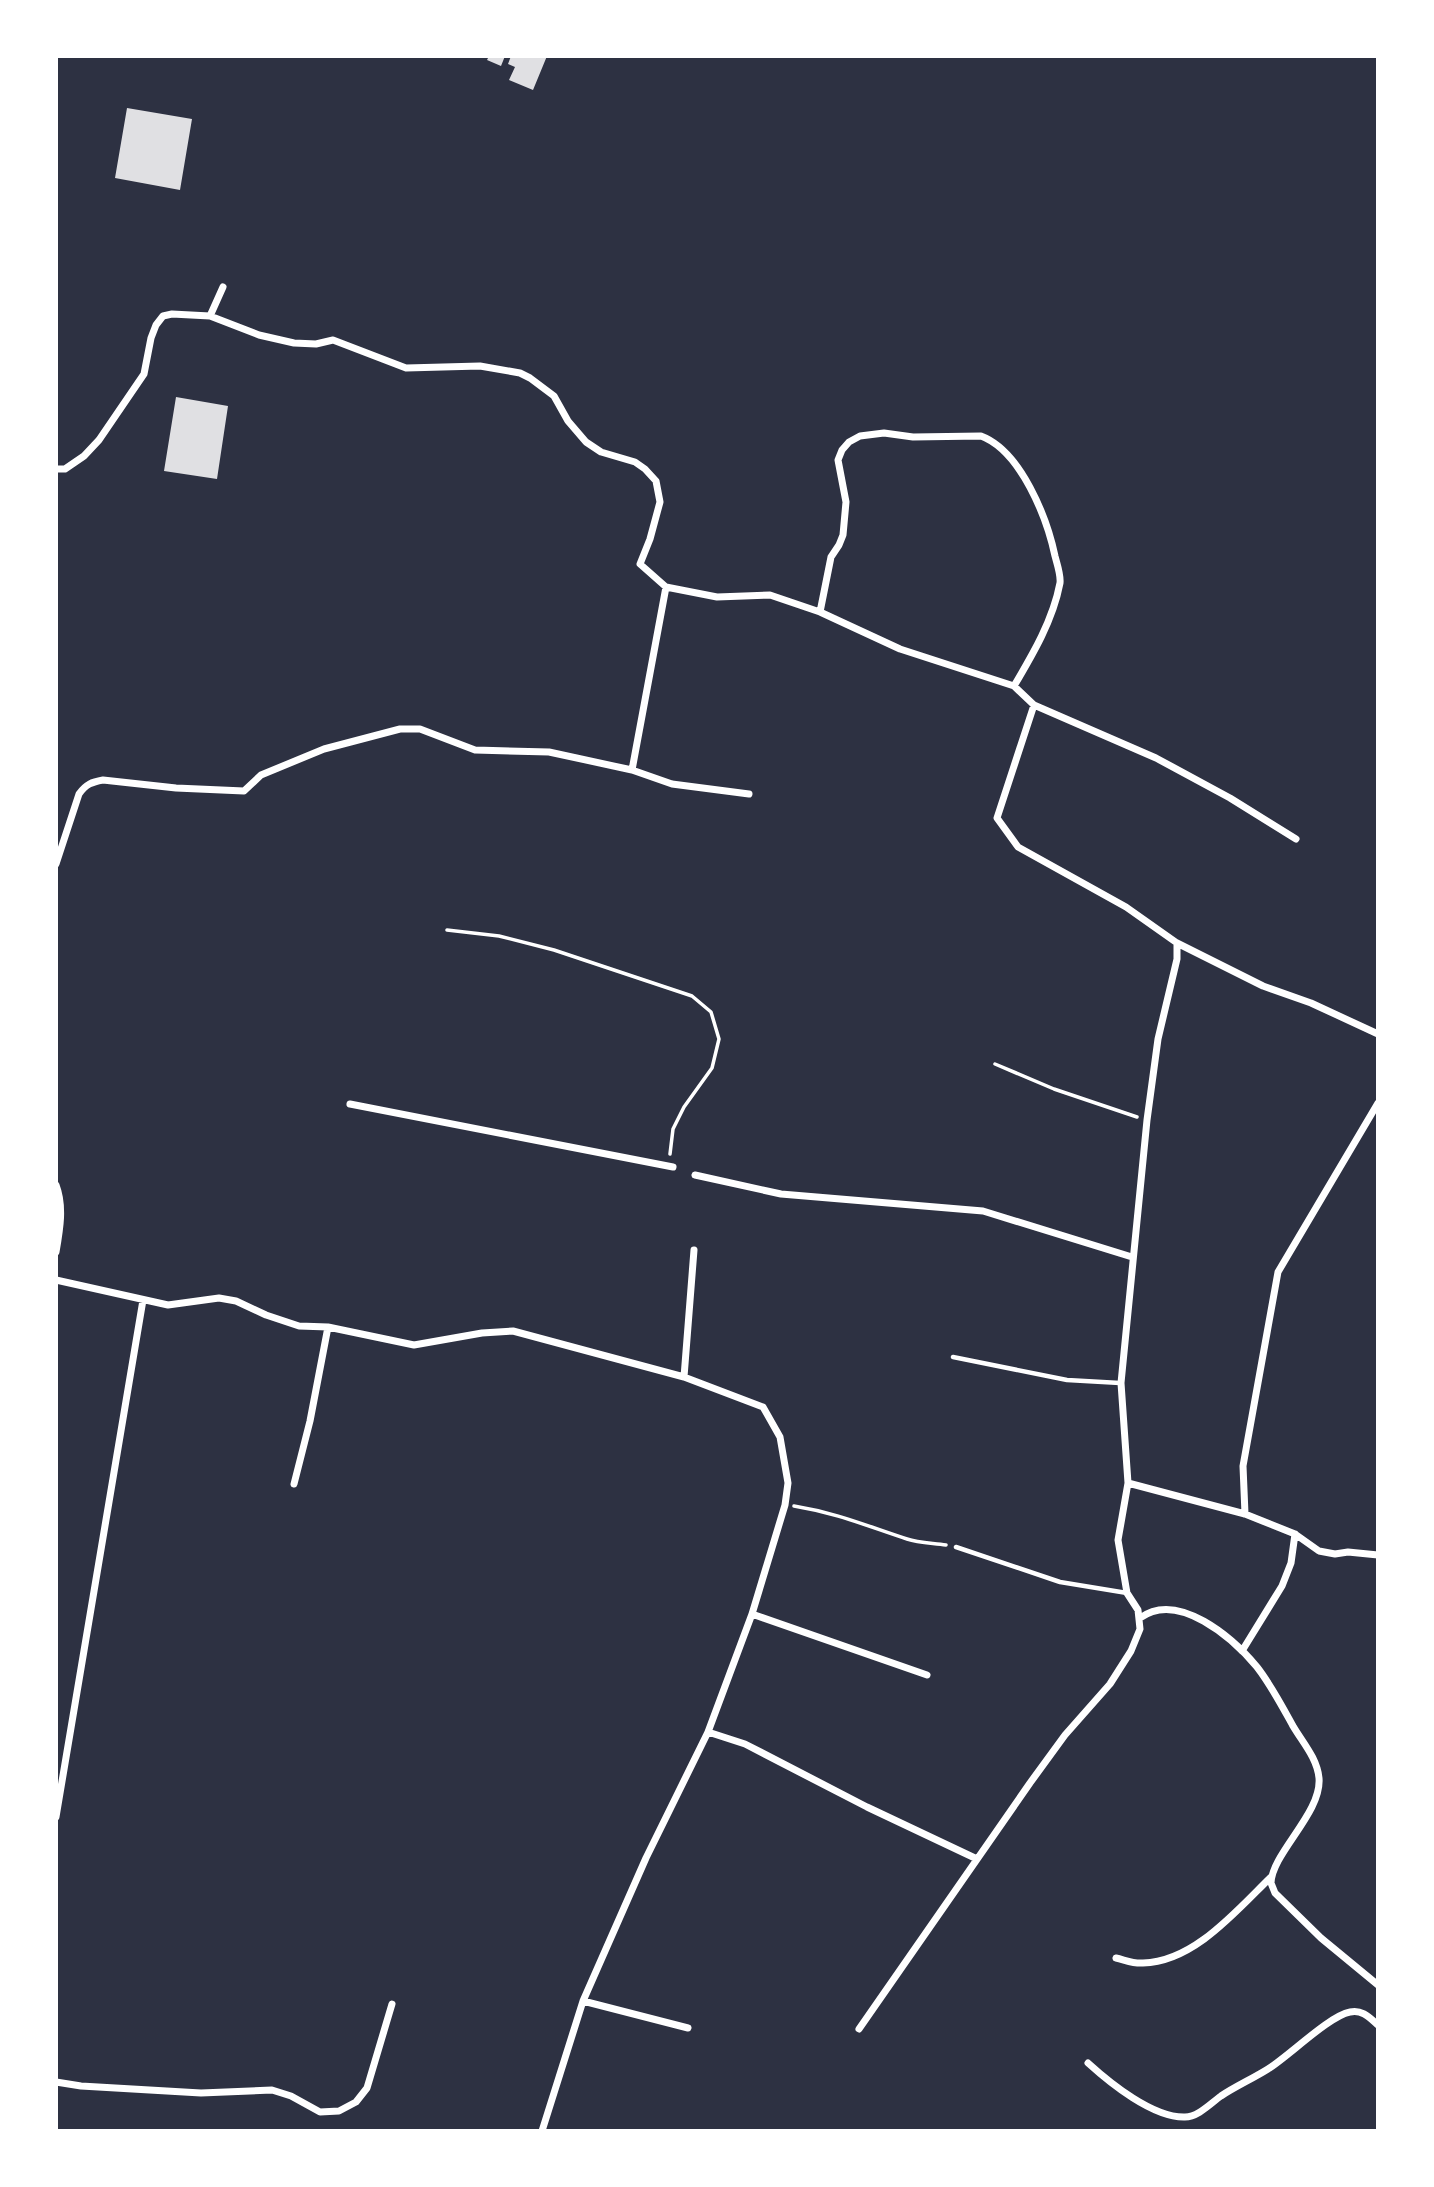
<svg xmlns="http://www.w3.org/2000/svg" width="1434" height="2187" viewBox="0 0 1434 2187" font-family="'IBM Plex Sans',sans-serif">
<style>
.building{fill:#e0e0e3}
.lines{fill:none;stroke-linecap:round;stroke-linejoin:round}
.path{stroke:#fff;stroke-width:3.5}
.service{stroke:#fff;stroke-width:4.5}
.minor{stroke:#fff;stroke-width:7}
</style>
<rect width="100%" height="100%" fill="#2d3142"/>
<path class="building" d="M489,56H505L501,66L487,60Z
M511,56H547L533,90L509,80L515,67L508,64Z
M127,108L192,119L180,190L115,178Z
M176,397L228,406L217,479L164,471Z"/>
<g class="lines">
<path class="path" d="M447,930L499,936L554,950L692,996L711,1012L719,1039L712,1068L684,1107L673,1129L670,1154
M995,1064L1054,1089L1137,1117
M794,1506C837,1513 867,1526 907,1539C919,1543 933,1543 946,1545"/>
<path class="service" d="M953,1357L1067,1380L1120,1383
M956,1547L1060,1582L1127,1593"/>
<path class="minor" d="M210,316L223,287
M56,469H65L84,456L99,440L144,374L151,338L156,325L163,316L172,314L210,316L259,335L294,343L316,344L333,340L406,368L480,366L520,373L530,378L554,396L568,421L586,442L601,452L635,462L645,469L656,481L660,502L650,539L640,564L666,587L717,597L770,595L820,612L831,557L839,545L843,535L846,502L838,460L842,450L849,442L860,436L884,433L913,437L981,436C1021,451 1047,518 1055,556C1057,564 1061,575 1060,583C1053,620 1033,654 1014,686
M820,612L900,649L1014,686L1034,705L1156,758L1230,798L1296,839
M1034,705L997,818L1018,847L1126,907L1177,943L1263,986L1311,1003L1378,1034
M632,770L666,587
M56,864L79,794C86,784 92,782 103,780L176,788L244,791L261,775L324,749L400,729H420L475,750L549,752L632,770L672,784L749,794
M350,1104L673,1167
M695,1175L781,1194L983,1211L1132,1257
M56,1185C64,1206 60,1229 56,1252
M694,1250L684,1377L763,1407L780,1437L788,1483L785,1505L752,1614L708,1732L745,1744L867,1807L977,1859
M56,1280L168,1305L219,1298L236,1301L266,1315L299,1326L328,1327L414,1345L482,1333L513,1331L684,1377
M1128,1483L1245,1514L1295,1534L1319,1551L1335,1554L1348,1552L1378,1555
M294,1484L310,1421L328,1327
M1245,1514L1243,1466L1278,1272L1378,1103
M752,1614L927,1675
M1140,1618C1178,1590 1233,1638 1257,1667C1271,1685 1282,1706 1293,1726C1303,1743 1317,1758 1319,1778C1322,1813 1272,1853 1271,1883L1275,1893L1321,1938L1378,1985
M1242,1651L1282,1586L1291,1563L1295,1534
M56,1817L143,1300
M1116,1958C1125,1960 1134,1964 1143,1963C1194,1962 1237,1910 1271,1877
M583,2001L688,2028
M859,2029L1030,1783L1065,1735L1110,1684L1131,1651L1140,1629L1138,1610L1127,1593L1118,1540L1128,1483L1121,1383L1147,1120L1158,1039L1177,959V943
M1088,2063C1110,2083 1153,2118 1185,2117C1198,2117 1211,2103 1221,2096C1236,2086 1252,2079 1268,2069C1289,2056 1329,2016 1350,2012C1362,2009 1370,2018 1378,2025
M56,2082L81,2086L201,2093L272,2090L291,2096L320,2112L339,2111L356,2102L367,2088L392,2004
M542,2131L583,2001L646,1858L708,1732"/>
</g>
<rect width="1434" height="2187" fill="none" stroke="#ffffff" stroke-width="116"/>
</svg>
